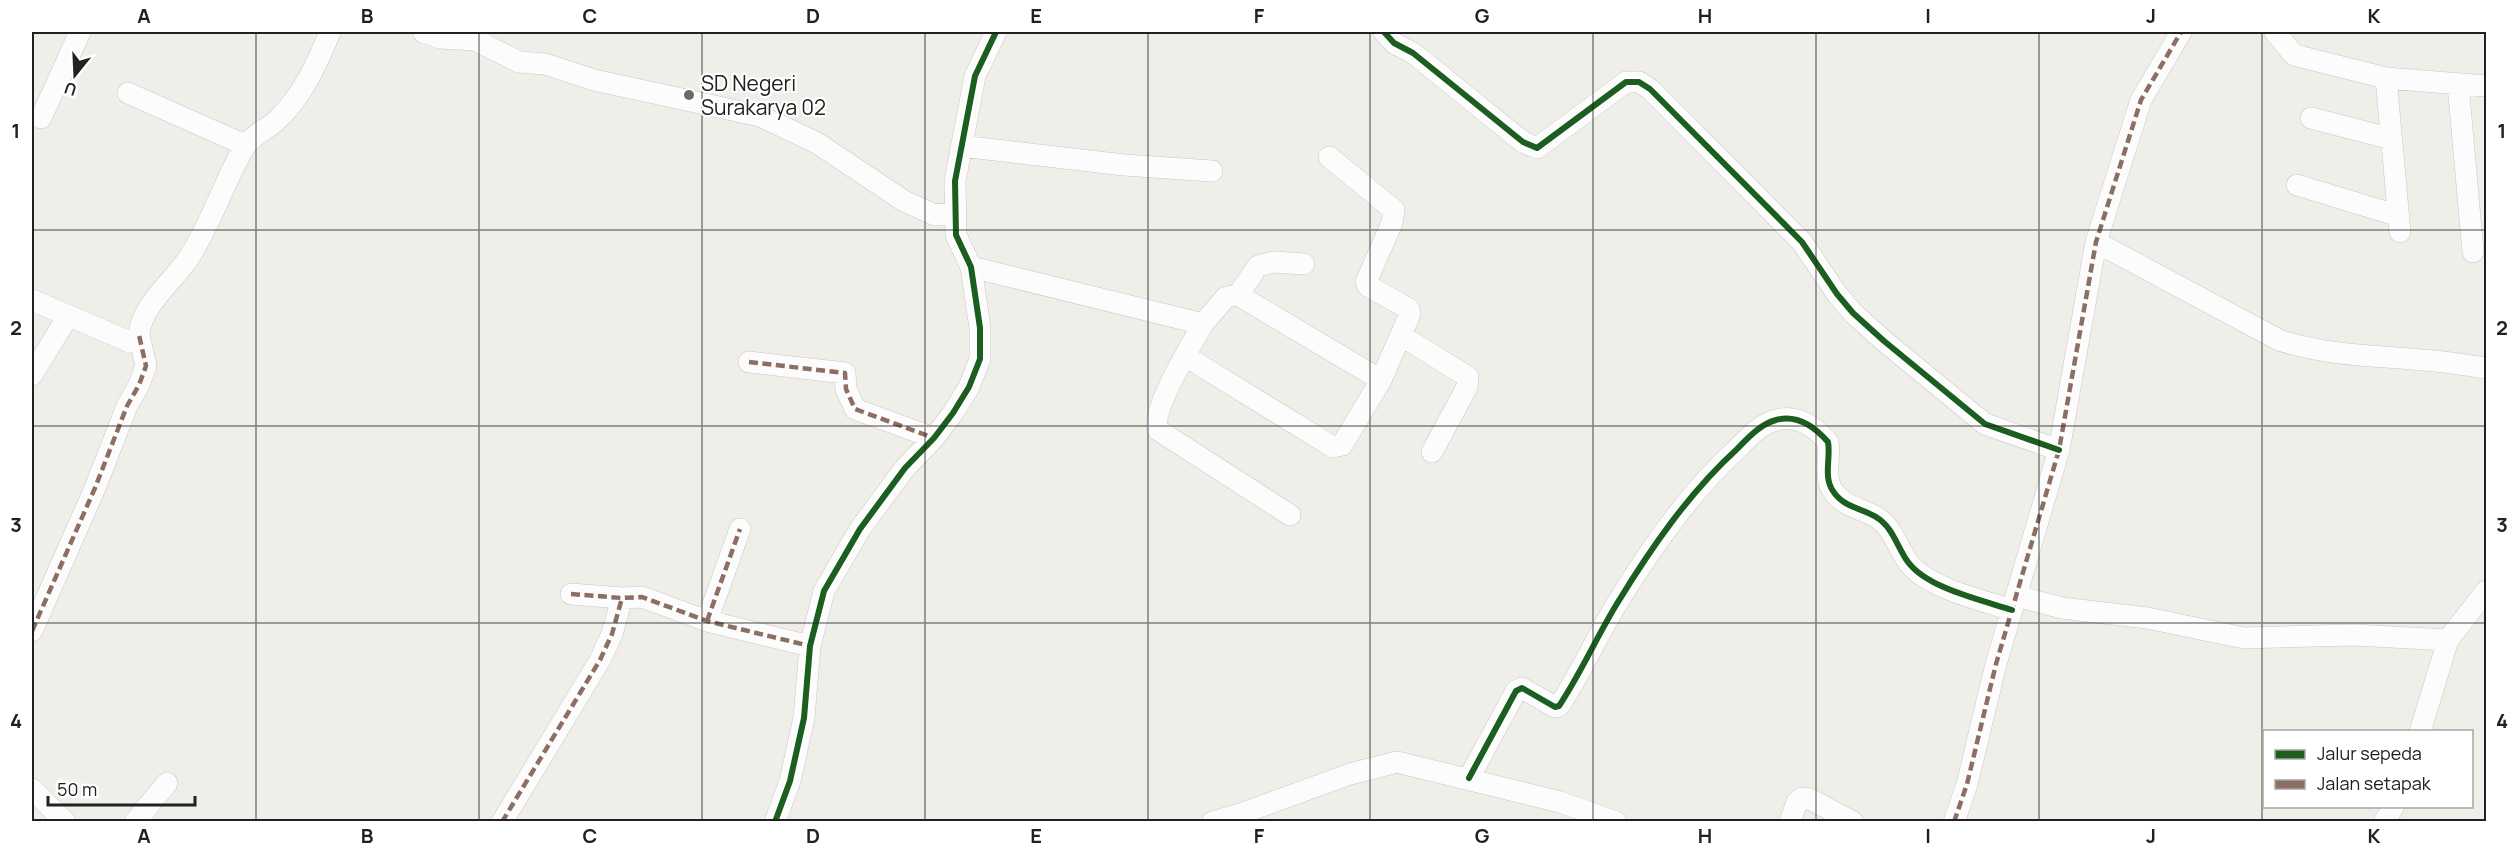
<svg xmlns="http://www.w3.org/2000/svg" width="2518" height="853" viewBox="0 0 2518 853" font-family="Manrope,sans-serif">
<style>
.lines{fill:none;stroke-linecap:round;stroke-linejoin:round}
.minor-casing{stroke:#c8c8c5;stroke-width:22}
.minor{stroke:#fdfcfc;stroke-width:21}
.quiet{stroke:#8d6e63;stroke-width:4.5;stroke-dasharray:9 4.5;stroke-linecap:butt}
.cycleway-casing{stroke:#fff;stroke-width:10}
.cycleway{stroke:#1b5e20;stroke-width:6}
.grid{fill:none;stroke:#212121;stroke-width:1.5;stroke-opacity:0.55}
.poi-dot{fill:#696967;stroke:#fff;stroke-width:2}
.labels{text-anchor:middle;dominant-baseline:central;stroke-width:4.5;stroke-linejoin:round;paint-order:stroke}
.poi-label{font-size:21px;fill:#212121;stroke:#fff;text-anchor:start}
.neatline{fill:none;stroke:#212121;stroke-width:2}
.grid-label{font-size:20px;text-anchor:middle;font-weight:bold;fill:#212121}
</style>
<rect width="100%" height="100%" fill="#efeee9"/>
<g class="lines">
<g class="minor-casing">
<path id="minor" d="M423,32L440,38L475,40L519,62L545,64L594,80L760,116L817,143L904,201L935,215L955,213
M1384,32L1394,43L1413,53L1523,142L1537,148L1626,82H1639L1650,89L1802,242L1837,294L1853,313L1884,341L1985,424L2059,450
M2275,32L2294,55L2386,78L2486,86
M2386,78L2400,232
M2458,84L2473,252
M128,93L245,145
M41,118L80,32
M2311,118L2392,139
M961,146L1124,165L1212,171
M2297,185L2399,216
M2096,242L2279,340C2329,356 2370,355 2422,360C2443,361 2465,365 2486,368
M971,267L1203,324L1226,297L1238,295L1381,380
M1238,295L1258,266L1274,262L1304,264
M32,300L130,342L139,335C141,306 172,282 188,259C211,225 223,183 244,148C250,136 266,130 276,121C302,97 317,64 330,32
M1203,324C1192,344 1150,411 1158,430L1290,515
M1402,336L1468,377L1467,387L1432,452
M1185,356L1333,447L1342,445L1381,380L1410,314L1409,309L1368,286L1366,282L1392,223L1394,210L1329,157
M749,362L845,373L846,389L855,409L934,438
M32,375L68,316
M571,594L622,598L642,597L707,621L810,646
M2016,596L2062,608L2147,618L2244,638L2354,635L2448,640L2486,591
M707,621L740,529
M32,631L95,488L127,406L139,385L146,366L139,335
M2420,732L2448,640
M1469,778L1516,691L1522,688L1555,707L1559,706C1581,673 1597,636 1618,602C1651,548 1689,493 1736,450C1747,439 1760,424 1776,420C1797,414 1815,427 1828,442C1831,457 1823,477 1833,491C1843,507 1861,508 1876,517C1893,527 1897,547 1908,562C1927,588 1981,600 2012,610
M32,789L65,822
M135,822L167,783
M502,822L600,660L612,634L622,598
M775,822L790,781L804,718L810,646L824,591L860,529L905,468L934,438L953,413L969,387L980,359V328L971,267L956,235L955,181L975,76L996,32
M1212,822L1240,814L1350,774L1397,762L1560,802L1616,822
M1790,822L1797,802L1802,798L1810,799L1853,822
M1954,822L1967,784L1996,664L2059,450L2096,242L2141,100L2181,32
M2384,822L2394,806"/>
</g>
<use href="#minor" class="minor"/>
<path class="quiet" d="M749,362L845,373L846,389L855,409L934,438
M571,594L622,598L642,597L707,621L810,646
M707,621L740,529
M32,631L95,488L127,406L139,385L146,366L139,335
M502,822L600,660L612,634L622,598
M1954,822L1967,784L1996,664L2059,450L2096,242L2141,100L2181,32"/>
<g class="cycleway-casing">
<path id="cycleway" d="M1384,32L1394,43L1413,53L1523,142L1537,148L1626,82H1639L1650,89L1802,242L1837,294L1853,313L1884,341L1985,424L2059,450
M1469,778L1516,691L1522,688L1555,707L1559,706C1581,673 1597,636 1618,602C1651,548 1689,493 1736,450C1747,439 1760,424 1776,420C1797,414 1815,427 1828,442C1831,457 1823,477 1833,491C1843,507 1861,508 1876,517C1893,527 1897,547 1908,562C1927,588 1981,600 2012,610
M775,822L790,781L804,718L810,646L824,591L860,529L905,468L934,438L953,413L969,387L980,359V328L971,267L956,235L955,181L975,76L996,32"/>
</g>
<use href="#cycleway" class="cycleway"/>
</g>
<path class="grid" d="M256,32V822M479,32V822M702,32V822M925,32V822M1148,32V822M1370,32V822M1593,32V822M1816,32V822M2039,32V822M2262,32V822M32,230H2486M32,426H2486M32,623H2486"/>
<circle class="poi-dot" cx="689" cy="95" r="6"/>
<g class="labels">
<g class="poi-label">
<text x="701" y="83">SD Negeri<tspan x="701" dy="24">Surakarya 02</tspan></text>
</g>
</g>
<rect width="2518" height="853" fill="none" stroke="#ffffff" stroke-width="66"/>
<rect x="2263" y="730" width="210" height="78" fill="#ffffff" stroke="#a6a6a6" stroke-width="1.5"/>
<rect x="2275" y="750" width="30" height="9" fill="#1b5e20" stroke="#a6a6a6" stroke-width="1.5"/>
<text x="2317" y="760" font-size="18" fill="#212121">Jalur sepeda</text>
<rect x="2275" y="780" width="30" height="9" fill="#8d6e63" stroke="#a6a6a6" stroke-width="1.5"/>
<text x="2317" y="790" font-size="18" fill="#212121">Jalan setapak</text>
<g transform="translate(75 75) rotate(198)" stroke="#ffffff" stroke-width="4.5" paint-order="stroke">
<path d="M0-4.5L10 22L0 15L-10 22Z" fill="#212121"/>
<text y="-9" font-size="16" font-weight="bold" text-anchor="middle" fill="#212121">U</text>
</g>
<path d="M48 796v9h147v-9" fill="none" stroke="#212121" stroke-width="3"/>
<text x="57" y="796" font-size="18" fill="#212121" stroke="#ffffff" stroke-width="4.5" paint-order="stroke">50 m</text>
<rect x="33" y="33" width="2452" height="787" class="neatline"/>
<g class="grid-label">
<text x="144" y="23">A</text>
<text x="367" y="23">B</text>
<text x="590" y="23">C</text>
<text x="813" y="23">D</text>
<text x="1036" y="23">E</text>
<text x="1259" y="23">F</text>
<text x="1482" y="23">G</text>
<text x="1705" y="23">H</text>
<text x="1928" y="23">I</text>
<text x="2151" y="23">J</text>
<text x="2374" y="23">K</text>
<text x="16" y="138">1</text>
<text x="2502" y="138">1</text>
<text x="16" y="335">2</text>
<text x="2502" y="335">2</text>
<text x="16" y="532">3</text>
<text x="2502" y="532">3</text>
<text x="16" y="728">4</text>
<text x="2502" y="728">4</text>
<text x="144" y="843">A</text>
<text x="367" y="843">B</text>
<text x="590" y="843">C</text>
<text x="813" y="843">D</text>
<text x="1036" y="843">E</text>
<text x="1259" y="843">F</text>
<text x="1482" y="843">G</text>
<text x="1705" y="843">H</text>
<text x="1928" y="843">I</text>
<text x="2151" y="843">J</text>
<text x="2374" y="843">K</text>
</g>
</svg>
